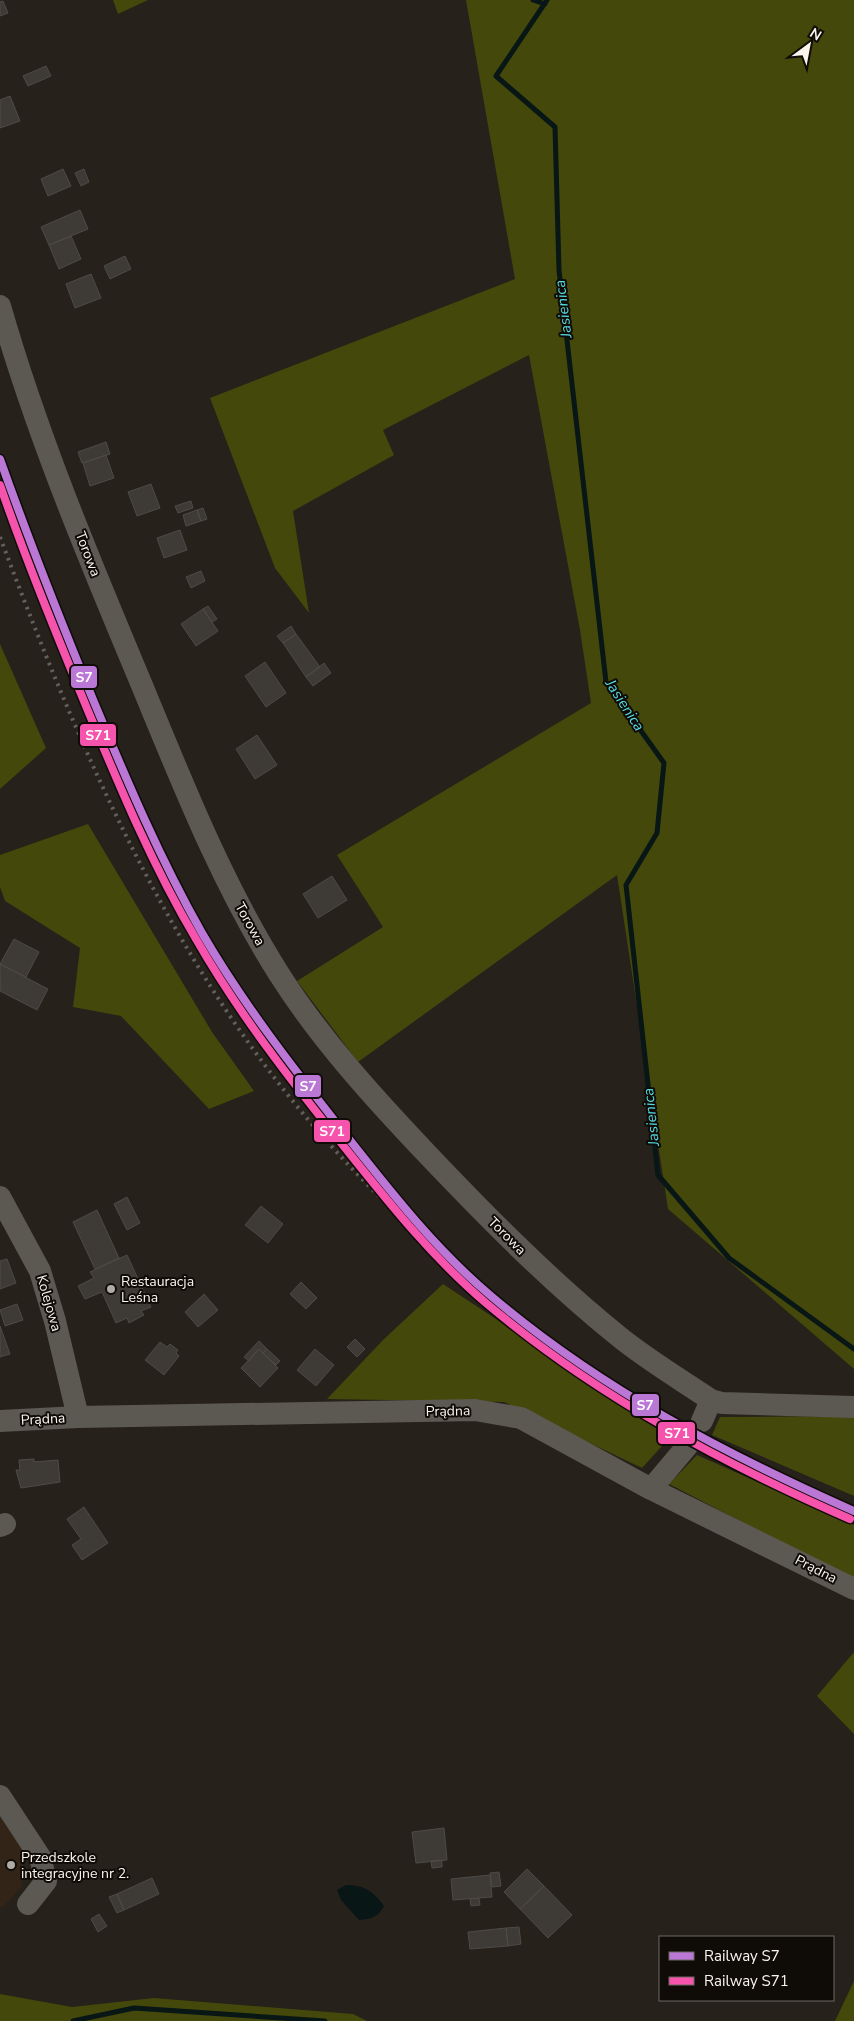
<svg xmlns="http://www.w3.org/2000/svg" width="854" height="2021" viewBox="0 0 854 2021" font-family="'Nunito Sans',sans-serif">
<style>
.built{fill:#322518}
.green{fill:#44480a}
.water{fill:#081616}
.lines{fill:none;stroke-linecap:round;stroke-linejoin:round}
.stream{stroke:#081616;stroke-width:5}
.building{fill:#3e3a36;stroke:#4e4a45}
.minor{stroke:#5c5852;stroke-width:22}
.rail{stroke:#625f5c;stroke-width:4;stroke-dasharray:2.5 5;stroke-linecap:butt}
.rail-1-casing{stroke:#0f0b07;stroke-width:11}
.rail-2-casing{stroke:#0f0b07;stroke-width:11}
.rail-1{stroke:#ba77d6;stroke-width:8}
.rail-2{stroke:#f653ac;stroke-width:8}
.poi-dot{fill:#b0aaa4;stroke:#0f0b07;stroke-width:2}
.labels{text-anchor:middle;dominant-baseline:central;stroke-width:4;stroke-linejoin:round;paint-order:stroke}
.street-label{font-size:14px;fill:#faf4ed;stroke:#0f0b07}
.poi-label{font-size:14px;fill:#faf4ed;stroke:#0f0b07;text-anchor:start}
.water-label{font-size:15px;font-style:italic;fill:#56dde3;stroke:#0f0b07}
.line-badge{stroke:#0f0b07;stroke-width:2}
.badge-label{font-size:14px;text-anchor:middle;font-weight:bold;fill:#fff}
</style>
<rect width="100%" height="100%" fill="#26211b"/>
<path class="built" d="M0,1813L22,1844V1886L3,1907H0Z"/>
<path class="green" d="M113,0H148L118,14Z
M466,0H854V1369L668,1209L617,875L358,1062L297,981L383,927L337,855L591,703L580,630L529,355L383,430L394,455L293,511L309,613L275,568L210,398L515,279Z
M0,644L46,748L0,789Z
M88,824L212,1032L254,1091L209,1109L121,1016L73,1007L80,948L5,901L0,887V855Z
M443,1284L672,1435L642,1468L504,1402L327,1399L384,1339Z
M854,1416V1496L712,1435L720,1417Z
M697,1455L854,1525V1580L669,1484Z
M854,1652V1734L817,1696Z
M854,1981V2021H835Z
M0,1994L72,2007L154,1998L353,2014L367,2021H0Z"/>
<path class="water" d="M346,1885C364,1885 373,1891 384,1906C378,1917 372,1919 359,1920L341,1900L337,1890Z"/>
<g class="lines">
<path class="stream" d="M533,0L545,4
M547,0L496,76L555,127L559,270L606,682L664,763L657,833L626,885L658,1175L729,1258L854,1349
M73,2021L134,2008L325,2021"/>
</g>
<path class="building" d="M3,1L8,13L0,16V2Z
M46,66L51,76L28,86L23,76Z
M10,96L20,121L0,128V100Z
M63,169L71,186L48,196L41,179Z
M84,169L89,182L81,186L75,173Z
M80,210L88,229L49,245L41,227Z
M71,236L81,259L59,269L49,245Z
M125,256L131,269L110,279L104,266Z
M91,274L101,298L75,308L66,284Z
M106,442L110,454L82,463L78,452Z
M106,455L114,478L90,486L83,463Z
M151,484L160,508L137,516L128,492Z
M191,501L193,508L178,513L175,506Z
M203,508L207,519L201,521L197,510Z
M197,510L201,521L186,526L183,515Z
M180,530L187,550L164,558L157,538Z
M201,571L205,581L191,588L186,577Z
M208,606L217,619L212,622L203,609Z
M203,609L218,631L196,646L181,624Z
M291,626L296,634L283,643L277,636Z
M296,634L320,667L306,677L283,643Z
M265,662L286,693L266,707L245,676Z
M324,663L331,673L313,686L306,677Z
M257,735L277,765L255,779L236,749Z
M332,876L347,900L318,918L303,894Z
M14,939L39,952L26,977L0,964Z
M0,964L48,989L37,1010L0,991Z
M127,1197L140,1223L127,1230L114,1204Z
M261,1206L283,1224L268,1243L245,1225Z
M97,1210L119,1258L95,1269L73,1222Z
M127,1255L151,1307L141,1311L144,1315L129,1323L127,1318L116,1323L102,1292L85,1299L78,1286L94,1278L90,1272Z
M7,1259L16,1283L0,1289V1261Z
M301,1282L317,1298L306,1309L290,1294Z
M204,1294L218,1310L198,1327L185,1312Z
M17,1304L23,1320L5,1326L0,1310Z
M0,1326L10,1354L0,1357Z
M355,1339L365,1349L357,1357L347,1347Z
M259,1341L267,1349L263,1353L259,1349L249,1361L244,1357Z
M160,1342L167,1347L170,1344L178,1350L176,1353L179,1356L164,1375L145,1360Z
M259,1349L278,1368L260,1387L241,1368Z
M267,1349L280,1361L276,1365L263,1353Z
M315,1349L334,1365L316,1386L297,1370Z
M34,1459V1462L58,1460L60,1482L21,1488L16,1470H20L19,1460Z
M84,1507L108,1543L82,1560L72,1545L81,1539L67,1519Z
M444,1828L447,1860L416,1863L412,1832Z
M442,1860V1867L432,1868L431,1861Z
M527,1869L544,1886L520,1909L504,1892Z
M499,1872L501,1886L492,1887L490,1873Z
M490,1875L492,1897L453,1900L451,1879Z
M152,1878L159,1894L124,1910L117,1894Z
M544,1886L572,1915L548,1938L520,1909Z
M117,1894L124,1910L117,1913L109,1897Z
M479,1898L480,1905L471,1906L470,1899Z
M99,1914L107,1926L98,1932L91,1919Z
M519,1927L521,1944L508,1946L506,1928Z
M506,1928L508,1946L470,1949L468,1932Z"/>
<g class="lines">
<path class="minor" d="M0,306C37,435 89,559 141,683C182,782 221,882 279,974C321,1040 374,1098 428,1155C488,1218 549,1280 617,1335C646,1359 680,1379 711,1400L722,1403L854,1407
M0,1197L40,1271L55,1321L78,1417
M0,1421L78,1417L475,1410L521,1418L651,1489L854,1589
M702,1421L711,1400
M651,1489L688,1445
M0,1526L5,1524
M0,1796L40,1857L46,1881L28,1904"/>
<path class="rail" d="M0,537C75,737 160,939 296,1105C364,1188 443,1260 527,1325"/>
<g class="rail-1-casing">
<path id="rail-1" d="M0,459C29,541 61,622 94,702C127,781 160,859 202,933C243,1004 294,1069 345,1134C390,1191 435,1249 491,1296C599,1388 725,1454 854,1511"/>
</g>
<g class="rail-2-casing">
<path id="rail-2" d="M0,485C26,560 56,633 86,706C119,785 152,865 196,939C239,1014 292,1082 346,1149C389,1203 433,1258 486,1303C595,1395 720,1462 850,1519"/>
</g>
<use href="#rail-1" class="rail-1"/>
<use href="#rail-2" class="rail-2"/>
</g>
<g class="poi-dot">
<circle cx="111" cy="1289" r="5"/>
<circle cx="11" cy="1865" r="5"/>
</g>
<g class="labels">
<g class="street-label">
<text transform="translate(88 554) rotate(69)">Torowa</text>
<text transform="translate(250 924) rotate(61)">Torowa</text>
<text transform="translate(507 1236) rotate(45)">Torowa</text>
<text transform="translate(49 1303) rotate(74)">Kolejowa</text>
<text transform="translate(448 1411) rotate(-1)">Prądna</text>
<text transform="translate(43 1419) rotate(-3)">Prądna</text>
<text transform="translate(816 1569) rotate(27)">Prądna</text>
</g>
<g class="poi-label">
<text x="121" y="1281">Restauracja<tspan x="121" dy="16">Leśna</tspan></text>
<text x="21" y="1857">Przedszkole<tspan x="21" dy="16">integracyjne nr 2.</tspan></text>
</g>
<g class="water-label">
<text transform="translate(563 309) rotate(-97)">Jasienica</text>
<text transform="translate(625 705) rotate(57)">Jasienica</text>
<text transform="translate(651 1117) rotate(-96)">Jasienica</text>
</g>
</g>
<g class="line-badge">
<rect x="70" y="665" width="28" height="24" rx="5" fill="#ba77d6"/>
<rect x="79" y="723" width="38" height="24" rx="5" fill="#f653ac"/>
<rect x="294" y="1074" width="28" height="24" rx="5" fill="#ba77d6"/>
<rect x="313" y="1119" width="38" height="24" rx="5" fill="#f653ac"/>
<rect x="631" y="1393" width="29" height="24" rx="5" fill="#ba77d6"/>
<rect x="657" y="1421" width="39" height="24" rx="5" fill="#f653ac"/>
</g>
<g class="badge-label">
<text x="84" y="682">S7</text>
<text x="98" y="740">S71</text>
<text x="308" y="1091">S7</text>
<text x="332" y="1136">S71</text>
<text x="645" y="1410">S7</text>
<text x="677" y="1438">S71</text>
</g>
<rect x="659" y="1936" width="175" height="65" fill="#0f0b07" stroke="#6d6863"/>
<rect x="669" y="1952" width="25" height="8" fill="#ba77d6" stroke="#6d6863"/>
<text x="704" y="1961" font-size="15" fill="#faf4ed">Railway S7</text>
<rect x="669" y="1977" width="25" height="8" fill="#f653ac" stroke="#6d6863"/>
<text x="704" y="1986" font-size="15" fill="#faf4ed">Railway S71</text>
<g transform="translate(809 45) rotate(32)" stroke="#0f0b07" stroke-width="4" paint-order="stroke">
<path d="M0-4L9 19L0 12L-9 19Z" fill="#faf4ed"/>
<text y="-8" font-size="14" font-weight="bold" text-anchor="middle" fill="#faf4ed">N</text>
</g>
</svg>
